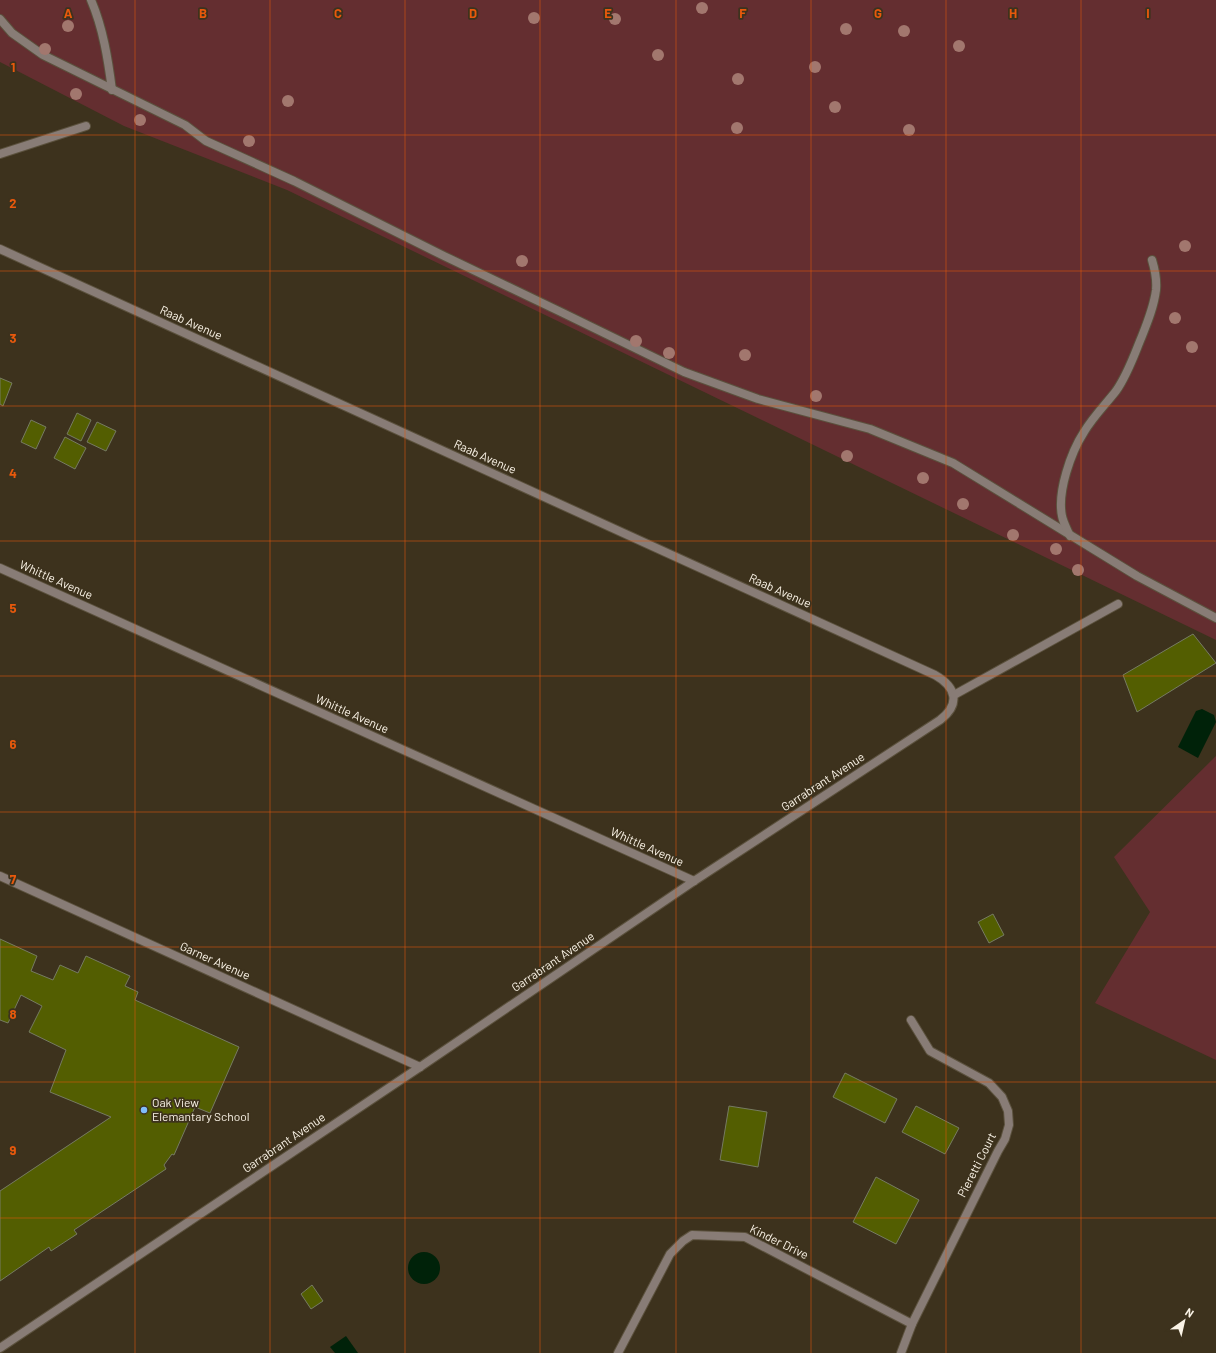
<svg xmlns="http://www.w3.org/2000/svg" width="1216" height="1353" viewBox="0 0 1216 1353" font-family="Barlow,sans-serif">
<rect width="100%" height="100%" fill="#3d321d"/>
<g fill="#642e30">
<path d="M0,0h1216v640l-929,-450 -163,-64 -124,-64z"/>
<path d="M1216,756v304l-121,-57 55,-91 -36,-55z"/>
</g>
<g fill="#002209">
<path d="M1202,709l12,6 2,7 -18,36 -20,-11 18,-36z"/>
<circle cx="424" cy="1268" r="16"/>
<path d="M346,1336l12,17h-23l-5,-6z"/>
</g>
<g fill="#535e01" stroke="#767b62">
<path d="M0,378l12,5 -9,23 -3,-2z"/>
<path d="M77,413l14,7 -10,21 -14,-7z"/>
<path d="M31,420l15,7 -10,22 -15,-7z"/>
<path d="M97,422l19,9 -10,20 -19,-9z"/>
<path d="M65,437l21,11 -11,21 -21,-11z"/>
<path d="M1193,634l23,29 -79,49 -14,-37z"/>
<path d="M993,914l11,21 -15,8 -11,-21z"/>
<path d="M0,939l37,17 -6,15 22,9 7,-15 18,8 8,-17 44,20 -5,10 13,6 -3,8 104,47 -29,66 -15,-6 -21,48 -2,-1 -8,11 2,4 -92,61 3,4 -26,17 -2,-4 -49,34v-90l111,-74 -61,-25 16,-42 -37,-18 13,-26 -21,-11 -13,28 -8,-3z"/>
<path d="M845,1073l52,26 -12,24 -52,-26z"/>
<path d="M729,1106l38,6 -9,55 -38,-7z"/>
<path d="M916,1106l43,22 -14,26 -43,-22z"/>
<path d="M876,1177l43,23 -23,44 -43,-22z"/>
<path d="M312,1285l11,16 -12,8 -10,-15z"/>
</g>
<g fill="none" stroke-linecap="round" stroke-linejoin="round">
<g stroke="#5b513d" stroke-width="10">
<g id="service">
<path d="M91,0c12,28 17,59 21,90"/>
<path d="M0,19l12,14 31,22 142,70 21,16 88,40 150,75 119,57 121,59 74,27 112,30 83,34 184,113 79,42"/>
<path d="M1070,536c-3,-7 -7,-14 -8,-20 -5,-24 9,-64 22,-84 9,-15 21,-27 32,-41 12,-17 18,-36 26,-55 6,-15 12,-30 14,-46 1,-10 -1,-20 -4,-30"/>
</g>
</g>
<g stroke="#5b513d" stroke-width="10">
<g id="minor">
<path d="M0,154l86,-28"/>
<path d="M0,249l935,426c21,12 26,29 5,45l-246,161 -274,186 -420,281"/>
<path d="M0,568l694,313"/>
<path d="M954,695l164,-91"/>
<path d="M0,876l420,191"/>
<path d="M618,1353l52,-99 13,-13 9,-6 53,2 167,87"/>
<path d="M901,1353l11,-29 86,-173 7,-12 4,-14 -1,-14 -6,-14 -13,-14 -59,-32 -19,-31"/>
</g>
</g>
<use href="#service" stroke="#887c76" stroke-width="8"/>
<use href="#minor" stroke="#887c76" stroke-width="8"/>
</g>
<g fill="#a2776e">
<circle cx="702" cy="8" r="6"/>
<circle cx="534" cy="18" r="6"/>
<circle cx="615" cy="19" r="6"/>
<circle cx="68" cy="26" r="6"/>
<circle cx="846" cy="29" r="6"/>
<circle cx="904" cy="31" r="6"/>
<circle cx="959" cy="46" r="6"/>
<circle cx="45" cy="49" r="6"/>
<circle cx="658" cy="55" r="6"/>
<circle cx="815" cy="67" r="6"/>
<circle cx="738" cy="79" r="6"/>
<circle cx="76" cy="94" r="6"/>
<circle cx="288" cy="101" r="6"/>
<circle cx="835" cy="107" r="6"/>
<circle cx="140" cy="120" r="6"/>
<circle cx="737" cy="128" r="6"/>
<circle cx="909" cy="130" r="6"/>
<circle cx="249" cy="141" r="6"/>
<circle cx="1185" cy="246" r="6"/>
<circle cx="522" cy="261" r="6"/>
<circle cx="1175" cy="318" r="6"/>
<circle cx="636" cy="341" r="6"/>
<circle cx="1192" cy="347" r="6"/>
<circle cx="669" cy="353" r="6"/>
<circle cx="745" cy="355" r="6"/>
<circle cx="816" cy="396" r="6"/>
<circle cx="847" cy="456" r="6"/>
<circle cx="923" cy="478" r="6"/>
<circle cx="963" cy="504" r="6"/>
<circle cx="1013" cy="535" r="6"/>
<circle cx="1056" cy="549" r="6"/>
<circle cx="1078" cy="570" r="6"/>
</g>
<path fill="none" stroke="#e8590c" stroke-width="1" stroke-opacity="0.55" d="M135,0v1353M270,0v1353M405,0v1353M540,0v1353M676,0v1353M811,0v1353M946,0v1353M1081,0v1353M0,135h1216M0,271h1216M0,406h1216M0,541h1216M0,676h1216M0,812h1216M0,947h1216M0,1082h1216M0,1218h1216"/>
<circle fill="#80bdfa" stroke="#3d321d" stroke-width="1.5" cx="144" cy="1110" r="4"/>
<g text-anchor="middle" stroke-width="3.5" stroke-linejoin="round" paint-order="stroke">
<g font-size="12" fill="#faf3e6" stroke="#3d321d">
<text transform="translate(191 323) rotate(24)" y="4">Raab Avenue</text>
<text transform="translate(485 457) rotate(24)" y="4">Raab Avenue</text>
<text transform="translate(56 580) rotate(24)" y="4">Whittle Avenue</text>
<text transform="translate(780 591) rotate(24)" y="4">Raab Avenue</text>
<text transform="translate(352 714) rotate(24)" y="4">Whittle Avenue</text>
<text transform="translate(823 782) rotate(-33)" y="4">Garrabrant Avenue</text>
<text transform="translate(647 847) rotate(24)" y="4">Whittle Avenue</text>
<text transform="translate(215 961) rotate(24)" y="4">Garner Avenue</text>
<text transform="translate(553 962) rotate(-34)" y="4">Garrabrant Avenue</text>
<text transform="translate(284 1143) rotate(-34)" y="4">Garrabrant Avenue</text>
<text transform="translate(977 1165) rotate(-63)" y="4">Pieretti Court</text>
<text transform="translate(779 1242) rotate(26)" y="4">Kinder Drive</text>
</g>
<g font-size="12" fill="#faf3e6" stroke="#3d321d" text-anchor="start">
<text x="152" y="1107">Oak View<tspan x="152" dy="14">Elemantary School</tspan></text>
</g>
</g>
<g font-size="13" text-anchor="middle" font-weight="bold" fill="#e8590c" stroke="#3d321d" stroke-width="3.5" stroke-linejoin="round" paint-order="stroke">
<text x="68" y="18">A</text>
<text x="203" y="18">B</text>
<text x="338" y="18">C</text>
<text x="473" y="18">D</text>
<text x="608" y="18">E</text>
<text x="743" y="18">F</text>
<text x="878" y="18">G</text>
<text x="1013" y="18">H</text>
<text x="1148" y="18">I</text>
<text x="13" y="72">1</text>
<text x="13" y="208">2</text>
<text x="13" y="343">3</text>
<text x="13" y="478">4</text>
<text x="13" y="613">5</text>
<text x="13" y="749">6</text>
<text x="13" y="884">7</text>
<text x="13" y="1019">8</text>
<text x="13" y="1155">9</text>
</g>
<g transform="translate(1184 1321) rotate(34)" stroke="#3d321d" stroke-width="3" paint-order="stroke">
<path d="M0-3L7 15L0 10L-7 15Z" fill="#faf3e6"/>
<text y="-6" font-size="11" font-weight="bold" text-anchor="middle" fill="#faf3e6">N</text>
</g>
</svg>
